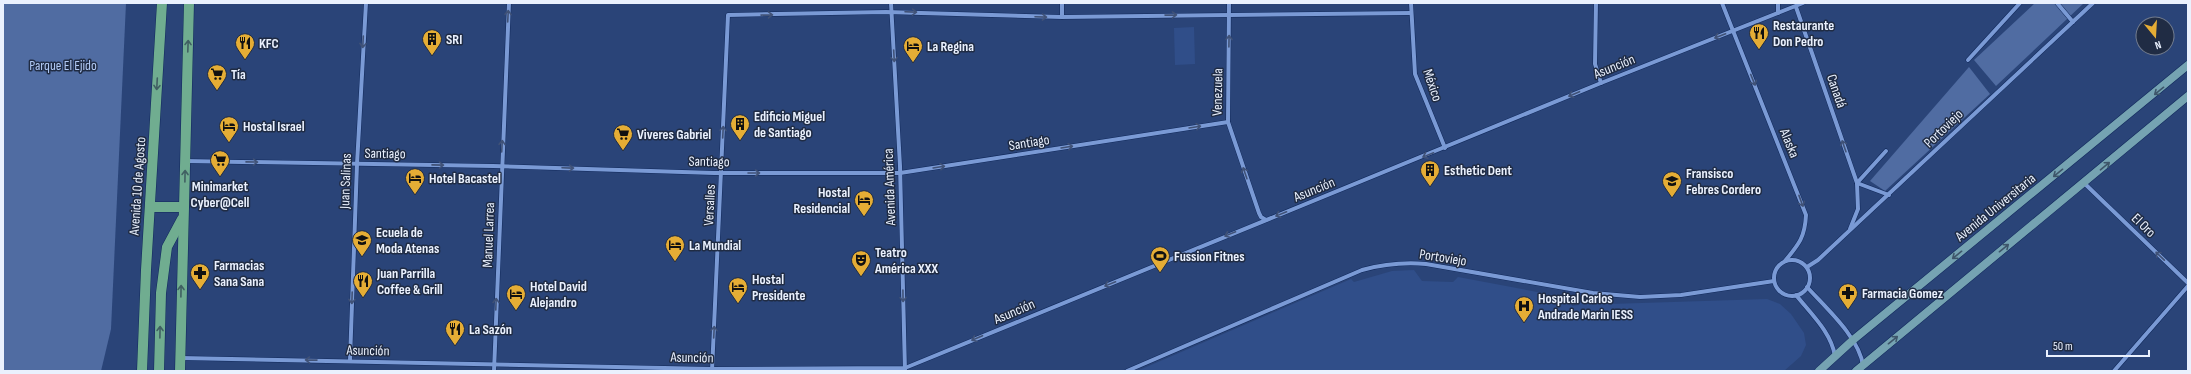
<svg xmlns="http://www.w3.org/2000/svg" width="2191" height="374" viewBox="0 0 2191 374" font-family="'Sofia Sans Condensed',sans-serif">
<rect width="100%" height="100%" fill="#2a4478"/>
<g fill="#304e89">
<path d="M1194,27l1,37 -20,1 -1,-37z"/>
<path d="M1414,270l8,11 31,1 5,-5 111,21 3,8 7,-1 3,-5 28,4 157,-5 13,5 11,10 13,19 2,12 -5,11 -17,15h-647l214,-92 3,3 38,-11z"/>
</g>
<g fill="#506ca2">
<path d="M3,3h123l-15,326 -10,42h-98z"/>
<path d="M2035,3h49l-88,83 -22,-26z"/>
<path d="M1969,67l21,27 -105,97 -15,-10z"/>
</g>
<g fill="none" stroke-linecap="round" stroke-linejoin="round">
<g stroke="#11295b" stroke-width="5">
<g id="minor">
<path d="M891,3l9,163 5,205"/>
<path d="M1062,3v14"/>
<path d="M1229,3l-1,119 31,91 2,4 5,3"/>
<path d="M1411,3l4,71 30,74"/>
<path d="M1596,3l-1,61 6,19"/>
<path d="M1722,3l84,212c-1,22 -7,29 -21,46"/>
<path d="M2057,3l16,19"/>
<path d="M1796,7l61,176 1,26 -8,20"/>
<path d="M1778,13v-10"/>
<path d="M1968,60l52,-57"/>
<path d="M185,161l308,5 221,7h186l328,-51"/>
<path d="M1857,183l29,-32"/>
<path d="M1857,183l32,12"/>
<path d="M2084,183l104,100"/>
<circle cx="1792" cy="278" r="18"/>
<path d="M1807,267l11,-7 275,-257"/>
<path d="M1807,287c18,20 53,51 56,79"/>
<path d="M1796,295c15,19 35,37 39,61"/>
<path d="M181,358l531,11 193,-1 696,-285 202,-80"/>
<path d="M350,360l7,-196 9,-161"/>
<path d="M494,371l15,-368"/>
<path d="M712,371l16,-356 158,-3 176,5 349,-4"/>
<path d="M1127,371l235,-101c22,-6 41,-8 64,-6l167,29 47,4 41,-2 93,-14"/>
<path d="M2114,371l74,-85"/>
</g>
</g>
<g stroke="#11295b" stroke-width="9">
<g id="secondary">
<path d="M1819,371l34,-31 335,-275"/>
<path d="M1856,371l332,-275"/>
</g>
</g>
<g stroke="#11295b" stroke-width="11">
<g id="primary">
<path d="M150,207h34"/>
<path d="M142,371l4,-101 16,-267"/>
<path d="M159,371l2,-78 6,-46 15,-28"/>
<path d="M180,371l9,-368"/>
</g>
</g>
<use href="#minor" stroke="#7a9ad5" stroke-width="4"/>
<use href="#secondary" stroke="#75a3b2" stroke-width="8"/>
<use href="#primary" stroke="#70ad90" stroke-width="10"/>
</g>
<defs><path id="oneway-shaft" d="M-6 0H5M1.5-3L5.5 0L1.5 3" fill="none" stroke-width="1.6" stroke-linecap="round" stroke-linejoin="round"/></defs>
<g stroke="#405277">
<use href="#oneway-shaft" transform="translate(911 12) rotate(2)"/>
<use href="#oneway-shaft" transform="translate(767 15) rotate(-1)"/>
<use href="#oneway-shaft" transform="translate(1171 15) rotate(-1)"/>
<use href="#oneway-shaft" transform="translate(508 16) rotate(-87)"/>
<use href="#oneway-shaft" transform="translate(1041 17) rotate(2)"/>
<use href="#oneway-shaft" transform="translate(1720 36) rotate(159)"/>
<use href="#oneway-shaft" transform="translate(1229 41) rotate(-89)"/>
<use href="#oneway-shaft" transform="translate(363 42) rotate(93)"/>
<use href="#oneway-shaft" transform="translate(894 56) rotate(87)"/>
<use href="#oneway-shaft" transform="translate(1753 80) rotate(68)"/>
<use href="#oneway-shaft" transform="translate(1574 94) rotate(157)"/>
<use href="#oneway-shaft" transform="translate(1195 127) rotate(-9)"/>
<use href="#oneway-shaft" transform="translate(723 132) rotate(-87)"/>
<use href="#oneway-shaft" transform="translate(502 146) rotate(-87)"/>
<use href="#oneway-shaft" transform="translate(1844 146) rotate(-109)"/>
<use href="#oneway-shaft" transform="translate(1067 147) rotate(-9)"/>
<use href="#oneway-shaft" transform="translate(1428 155) rotate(158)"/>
<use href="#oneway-shaft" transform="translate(252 162) rotate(1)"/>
<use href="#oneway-shaft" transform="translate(438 165) rotate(1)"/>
<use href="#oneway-shaft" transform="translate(939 167) rotate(-9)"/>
<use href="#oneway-shaft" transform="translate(568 168) rotate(2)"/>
<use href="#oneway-shaft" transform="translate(754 173)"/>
<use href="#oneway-shaft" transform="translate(1245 173) rotate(-109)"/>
<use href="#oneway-shaft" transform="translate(1801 201) rotate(70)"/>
<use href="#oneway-shaft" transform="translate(1281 214) rotate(158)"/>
<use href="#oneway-shaft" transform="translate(1230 234) rotate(158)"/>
<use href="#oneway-shaft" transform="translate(2160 256) rotate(-136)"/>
<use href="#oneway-shaft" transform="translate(1110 284) rotate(158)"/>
<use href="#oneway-shaft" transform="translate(903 296) rotate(89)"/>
<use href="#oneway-shaft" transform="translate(352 298) rotate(92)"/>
<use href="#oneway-shaft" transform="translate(496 304) rotate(-88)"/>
<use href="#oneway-shaft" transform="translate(714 332) rotate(-87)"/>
<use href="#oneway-shaft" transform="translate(977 338) rotate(157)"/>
<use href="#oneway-shaft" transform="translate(311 360) rotate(-179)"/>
</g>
<g stroke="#406062">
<use href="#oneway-shaft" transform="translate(188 46) rotate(-88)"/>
<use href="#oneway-shaft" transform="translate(157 84) rotate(93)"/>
<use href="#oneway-shaft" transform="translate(185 176) rotate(-89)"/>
<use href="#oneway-shaft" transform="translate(181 291) rotate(-89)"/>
<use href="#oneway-shaft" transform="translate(160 332) rotate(-89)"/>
</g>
<g stroke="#3e566a">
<use href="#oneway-shaft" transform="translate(2159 91) rotate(141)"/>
<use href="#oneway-shaft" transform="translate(2105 166) rotate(-40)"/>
<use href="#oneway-shaft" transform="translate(2058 173) rotate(141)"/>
<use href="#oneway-shaft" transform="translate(2004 248) rotate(-39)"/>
<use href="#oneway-shaft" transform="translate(1957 255) rotate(141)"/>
<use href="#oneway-shaft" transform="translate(1893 340) rotate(-39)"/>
</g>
<defs>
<g id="restaurant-pin" transform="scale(1)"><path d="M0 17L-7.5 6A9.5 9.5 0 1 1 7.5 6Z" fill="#e5ad35" stroke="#202c44"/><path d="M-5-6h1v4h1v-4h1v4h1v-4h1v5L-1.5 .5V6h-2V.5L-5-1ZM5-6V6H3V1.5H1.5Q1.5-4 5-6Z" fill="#111"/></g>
<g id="building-pin" transform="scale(1)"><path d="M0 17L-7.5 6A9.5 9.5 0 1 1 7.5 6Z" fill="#e5ad35" stroke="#202c44"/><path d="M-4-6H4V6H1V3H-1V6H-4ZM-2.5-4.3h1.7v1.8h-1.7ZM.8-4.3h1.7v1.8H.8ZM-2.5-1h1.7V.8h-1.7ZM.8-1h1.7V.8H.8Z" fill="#111"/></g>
<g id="hotel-pin" transform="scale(1)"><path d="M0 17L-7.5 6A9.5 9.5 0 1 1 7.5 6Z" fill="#e5ad35" stroke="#202c44"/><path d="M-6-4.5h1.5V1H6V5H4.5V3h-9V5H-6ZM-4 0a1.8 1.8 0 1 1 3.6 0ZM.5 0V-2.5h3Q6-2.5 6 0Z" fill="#111"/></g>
<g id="supermarket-pin" transform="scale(1)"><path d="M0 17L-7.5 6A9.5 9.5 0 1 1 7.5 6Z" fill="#e5ad35" stroke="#202c44"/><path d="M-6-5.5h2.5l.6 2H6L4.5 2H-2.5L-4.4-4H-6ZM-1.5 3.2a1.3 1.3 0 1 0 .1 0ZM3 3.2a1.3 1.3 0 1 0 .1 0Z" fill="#111"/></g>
<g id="university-pin" transform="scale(1)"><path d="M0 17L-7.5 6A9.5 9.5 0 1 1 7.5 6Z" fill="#e5ad35" stroke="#202c44"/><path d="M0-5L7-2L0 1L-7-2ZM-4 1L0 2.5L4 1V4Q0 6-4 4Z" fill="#111"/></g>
<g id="school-pin" transform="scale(1)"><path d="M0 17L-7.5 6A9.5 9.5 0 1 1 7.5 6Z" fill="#e5ad35" stroke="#202c44"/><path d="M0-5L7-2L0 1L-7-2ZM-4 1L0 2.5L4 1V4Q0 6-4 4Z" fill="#111"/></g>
<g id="stadium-pin" transform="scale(1)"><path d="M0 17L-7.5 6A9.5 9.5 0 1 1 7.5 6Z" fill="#e5ad35" stroke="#202c44"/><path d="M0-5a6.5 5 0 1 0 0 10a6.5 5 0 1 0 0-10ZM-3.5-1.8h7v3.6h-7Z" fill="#111"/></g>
<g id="theatre-pin" transform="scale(1)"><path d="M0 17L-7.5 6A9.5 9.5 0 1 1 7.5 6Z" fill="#e5ad35" stroke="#202c44"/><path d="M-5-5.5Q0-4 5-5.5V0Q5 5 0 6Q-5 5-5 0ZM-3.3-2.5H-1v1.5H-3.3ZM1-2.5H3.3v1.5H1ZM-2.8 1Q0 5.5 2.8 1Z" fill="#111"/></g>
<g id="pharmacy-pin" transform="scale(1)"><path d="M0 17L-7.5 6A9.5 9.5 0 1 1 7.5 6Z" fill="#e5ad35" stroke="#202c44"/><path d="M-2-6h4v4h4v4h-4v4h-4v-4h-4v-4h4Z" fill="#111"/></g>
<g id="hospital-pin" transform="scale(1)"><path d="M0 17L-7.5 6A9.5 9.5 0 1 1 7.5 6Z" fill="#e5ad35" stroke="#202c44"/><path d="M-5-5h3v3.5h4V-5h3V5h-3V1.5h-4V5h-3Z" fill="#111"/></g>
</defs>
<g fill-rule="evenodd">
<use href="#restaurant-pin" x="1759" y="33"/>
<use href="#building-pin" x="432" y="39"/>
<use href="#restaurant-pin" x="245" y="43"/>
<use href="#hotel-pin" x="913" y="46"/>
<use href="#supermarket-pin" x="217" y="74"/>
<use href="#building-pin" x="740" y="124"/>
<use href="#hotel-pin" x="229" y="126"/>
<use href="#supermarket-pin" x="623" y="134"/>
<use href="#supermarket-pin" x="220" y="160"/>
<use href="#building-pin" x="1430" y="170"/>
<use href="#hotel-pin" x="415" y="178"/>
<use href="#university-pin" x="1672" y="181"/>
<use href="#hotel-pin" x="864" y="200"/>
<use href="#school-pin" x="362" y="240"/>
<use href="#hotel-pin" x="675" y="245"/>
<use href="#stadium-pin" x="1160" y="256"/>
<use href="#theatre-pin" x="861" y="260"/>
<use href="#pharmacy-pin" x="200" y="273"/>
<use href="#restaurant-pin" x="363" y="281"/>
<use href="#hotel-pin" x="738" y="287"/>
<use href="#pharmacy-pin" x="1848" y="293"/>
<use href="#hotel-pin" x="516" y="294"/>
<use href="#hospital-pin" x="1524" y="306"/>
<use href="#restaurant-pin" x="455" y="329"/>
</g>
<g text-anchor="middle" stroke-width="3" stroke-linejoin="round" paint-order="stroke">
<g font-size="14" font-weight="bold" fill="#eaf1fe" stroke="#202c44" text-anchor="start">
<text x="1773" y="30">Restaurante<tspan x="1773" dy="16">Don Pedro</tspan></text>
<text x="446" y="44">SRI</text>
<text x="259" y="48">KFC</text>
<text x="927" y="51">La Regina</text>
<text x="231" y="79">Tía</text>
<text x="754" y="121">Edificio Miguel<tspan x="754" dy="16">de Santiago</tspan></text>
<text x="243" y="131">Hostal Israel</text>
<text x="637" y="139">Viveres Gabriel</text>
<text x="1444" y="175">Esthetic Dent</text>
<text x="1686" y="178">Fransisco<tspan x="1686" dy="16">Febres Cordero</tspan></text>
<text x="429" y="183">Hotel Bacastel</text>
<text x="220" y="191" text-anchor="middle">Minimarket<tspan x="220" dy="16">Cyber@Cell</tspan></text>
<text x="850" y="197" text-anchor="end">Hostal<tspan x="850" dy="16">Residencial</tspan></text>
<text x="376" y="237">Ecuela de<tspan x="376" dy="16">Moda Atenas</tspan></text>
<text x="689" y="250">La Mundial</text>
<text x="875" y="257">Teatro<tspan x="875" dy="16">América XXX</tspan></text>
<text x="1174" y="261">Fussion Fitnes</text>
<text x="214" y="270">Farmacias<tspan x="214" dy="16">Sana Sana</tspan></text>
<text x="377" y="278">Juan Parrilla<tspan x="377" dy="16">Coffee &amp; Grill</tspan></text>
<text x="752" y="284">Hostal<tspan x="752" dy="16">Presidente</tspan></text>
<text x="530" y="291">Hotel David<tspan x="530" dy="16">Alejandro</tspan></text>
<text x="1862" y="298">Farmacia Gomez</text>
<text x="1538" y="303">Hospital Carlos<tspan x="1538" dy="16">Andrade Marin IESS</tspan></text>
<text x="469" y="334">La Sazón</text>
</g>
<g font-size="14" fill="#b2caf5" stroke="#202c44">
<text x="63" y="70">Parque El Ejido</text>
</g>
<g font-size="14" fill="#eaf1fe" stroke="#202c44">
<text transform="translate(1614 66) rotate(-22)" y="5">Asunción</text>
<text transform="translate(1433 85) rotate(71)" y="5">México</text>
<text transform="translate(1837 91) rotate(71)" y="5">Canadá</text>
<text transform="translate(1217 92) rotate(-89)" y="5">Venezuela</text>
<text transform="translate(1943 128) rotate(-44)" y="5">Portoviejo</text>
<text transform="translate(1029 142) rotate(-9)" y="5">Santiago</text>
<text transform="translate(1790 143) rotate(68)" y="5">Alaska</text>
<text transform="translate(385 153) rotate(1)" y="5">Santiago</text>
<text transform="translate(709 161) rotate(1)" y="5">Santiago</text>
<text transform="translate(345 181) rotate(-88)" y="5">Juan Salinas</text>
<text transform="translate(137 186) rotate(-86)" y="5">Avenida 10 de Agosto</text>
<text transform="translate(889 187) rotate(-92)" y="5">Avenida América</text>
<text transform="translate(1314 189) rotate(-22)" y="5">Asunción</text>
<text transform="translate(709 205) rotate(-87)" y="5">Versalles</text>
<text transform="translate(1995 207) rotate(-39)" y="5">Avenida Universitaria</text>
<text transform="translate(2144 225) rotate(44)" y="5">El Oro</text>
<text transform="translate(488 235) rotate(-88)" y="5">Manuel Larrea</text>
<text transform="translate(1443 257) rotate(9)" y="5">Portoviejo</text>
<text transform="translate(1014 311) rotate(-23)" y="5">Asunción</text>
<text transform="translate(368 350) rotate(1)" y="5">Asunción</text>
<text transform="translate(692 357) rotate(1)" y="5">Asunción</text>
</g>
</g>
<rect width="2191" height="374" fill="none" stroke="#eaf1fe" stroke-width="8"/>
<g transform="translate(2155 36) rotate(162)"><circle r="19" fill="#202c44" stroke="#717b8e"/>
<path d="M0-3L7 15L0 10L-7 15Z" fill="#e5ad35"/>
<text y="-6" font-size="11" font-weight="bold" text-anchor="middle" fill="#eaf1fe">N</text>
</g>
<path d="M2047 350v6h102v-6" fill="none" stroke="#eaf1fe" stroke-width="2"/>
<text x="2053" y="350" font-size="12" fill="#eaf1fe" stroke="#202c44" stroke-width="3" paint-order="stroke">50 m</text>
</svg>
